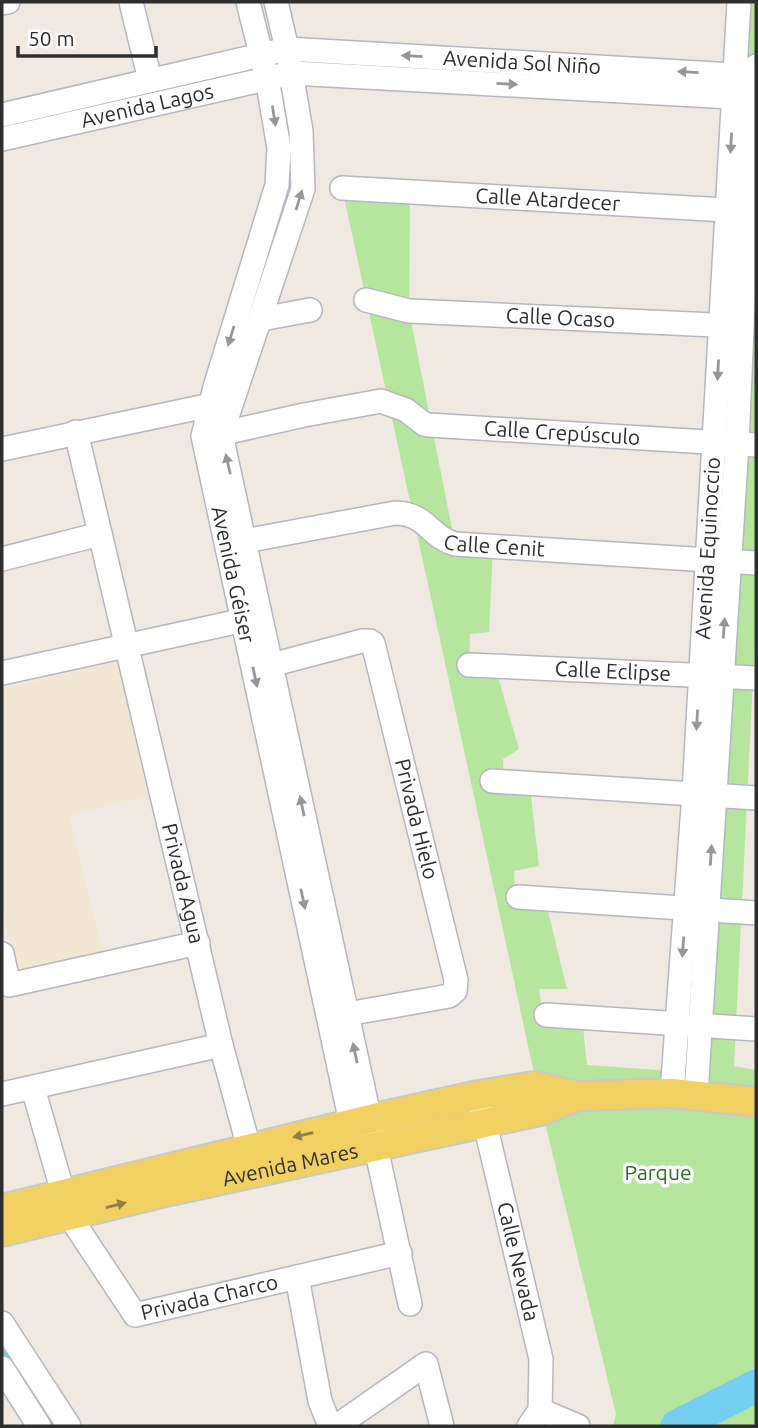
<svg xmlns="http://www.w3.org/2000/svg" width="758" height="1428" viewBox="0 0 758 1428" font-family="Ubuntu,sans-serif">
<rect width="100%" height="100%" fill="#efe9e1"/>
<path fill="#f0e6d1" d="M118,661l33,133 -82,21 33,136 -84,21 -16,-64v-218z"/>
<path fill="#b6e59e" d="M740,2h16v615l-22,449 22,4v356h-143l3,-12 -72,-295 -202,-931 68,4 -1,119 46,233 38,3 -4,85 -19,2 -1,31 26,1 24,83 -16,10 1,22 26,7 9,78 -25,5 1,19 30,9 22,90h-28l3,24 40,4 5,48 86,6 60,-974 -441,-24 -290,67v-26l292,-64 440,31z"/>
<g fill="none" stroke-linecap="round" stroke-linejoin="round">
<path stroke="#75cff0" stroke-width="19" d="M2,1345l53,81"/>
<path stroke="#75cff0" stroke-width="33" d="M677,1426l79,-40"/>
<g stroke="#b4b7c1" stroke-width="26">
<g id="minor">
<path d="M131,2l19,78"/>
<path id="s1" d="M248,2l19,76 12,70 -2,37 -62,202 -12,49 152,705"/>
<path d="M276,2l11,47 14,82 2,58 -75,225 -5,30 187,860"/>
<path d="M2,3l6,-1"/>
<path id="s2" d="M2,115l285,-66 463,27"/>
<path id="s3" d="M2,139l290,-66 458,25"/>
<path id="s4" d="M342,188l401,23"/>
<path id="s5" d="M366,300l43,11 327,15"/>
<path d="M261,319l49,-9"/>
<path id="s6" d="M76,432l145,613 28,103"/>
<path id="s7" d="M224,433l80,-18 77,-14 25,9 18,14 5,1 327,20"/>
<path d="M2,449l209,-44"/>
<path id="s8" d="M245,541l150,-28c33,1 33,23 60,31l301,19"/>
<path d="M2,559l98,-25"/>
<path id="s9" d="M271,665l91,-24h8l3,2 83,337 -1,11 -6,5 -102,18"/>
<path id="s10" d="M469,665l287,13"/>
<path d="M2,673l256,-56"/>
<path d="M492,781l264,17"/>
<path d="M518,897l238,16"/>
<path d="M2,954l7,31 189,-42"/>
<path d="M546,1015l210,14"/>
<path d="M33,1088l30,105"/>
<path id="s11" d="M672,1093l22,-300 45,-791"/>
<path d="M2,1094l219,-49"/>
<path d="M696,1095l41,-651 10,-233 9,-145"/>
<path id="s12" d="M481,1107l60,252 -1,51 -11,16"/>
<path id="s13" d="M70,1217l65,98 265,-62"/>
<path d="M297,1277l23,124 10,25"/>
<path d="M2,1323l67,103"/>
<path d="M2,1368l37,58"/>
<path d="M540,1410l38,16"/>
<path d="M337,1426l89,-62 16,62"/>
</g>
</g>
<g stroke="#c9c9c9" stroke-width="32">
<g id="major">
<path d="M2,1209l368,-90 109,-24 55,-9 44,10 94,-3 84,9"/>
<path id="s14" d="M2,1232l168,-41 370,-80 38,-15"/>
</g>
</g>
<use href="#minor" stroke="#fff" stroke-width="23"/>
<use href="#major" stroke="#f2d163" stroke-width="28"/>
</g>
<defs><path id="oneway-solid" d="M-6-.8H1V-3.2L6.5 0L1 3.2V.8H-6Z" transform="scale(1.75)"/></defs>
<g fill="#969696">
<use href="#oneway-solid" transform="translate(412 56) rotate(-177)"/>
<use href="#oneway-solid" transform="translate(688 72) rotate(-177)"/>
<use href="#oneway-solid" transform="translate(507 84) rotate(3)"/>
<use href="#oneway-solid" transform="translate(274 116) rotate(81)"/>
<use href="#oneway-solid" transform="translate(731 143) rotate(93)"/>
<use href="#oneway-solid" transform="translate(299 200) rotate(-73)"/>
<use href="#oneway-solid" transform="translate(231 336) rotate(107)"/>
<use href="#oneway-solid" transform="translate(718 370) rotate(93)"/>
<use href="#oneway-solid" transform="translate(228 464) rotate(-103)"/>
<use href="#oneway-solid" transform="translate(724 628) rotate(-86)"/>
<use href="#oneway-solid" transform="translate(255 677) rotate(78)"/>
<use href="#oneway-solid" transform="translate(697 720) rotate(93)"/>
<use href="#oneway-solid" transform="translate(302 806) rotate(-102)"/>
<use href="#oneway-solid" transform="translate(711 855) rotate(-86)"/>
<use href="#oneway-solid" transform="translate(303 899) rotate(78)"/>
<use href="#oneway-solid" transform="translate(683 947) rotate(94)"/>
<use href="#oneway-solid" transform="translate(355 1053) rotate(-102)"/>
</g>
<g fill="#908048">
<use href="#oneway-solid" transform="translate(303 1135) rotate(167)"/>
<use href="#oneway-solid" transform="translate(116 1205) rotate(-14)"/>
</g>
<g text-anchor="middle" stroke-width="7" stroke-linejoin="round" paint-order="stroke">
<g font-size="21" fill="#2e2e2e" stroke="#fff">
<text dy="7" stroke="none"><textPath href="#s2" startOffset="528">Avenida Sol Niño</textPath></text>
<text dy="7" stroke="none"><textPath href="#s3" startOffset="149">Avenida Lagos</textPath></text>
<text dy="7" stroke="none"><textPath href="#s4" startOffset="206">Calle Atardecer</textPath></text>
<text dy="7" stroke="none"><textPath href="#s5" startOffset="196">Calle Ocaso</textPath></text>
<text dy="7" stroke="none"><textPath href="#s7" startOffset="348">Calle Crepúsculo</textPath></text>
<text dy="7" stroke="none"><textPath href="#s8" startOffset="261">Calle Cenit</textPath></text>
<text dy="7" stroke="none"><textPath href="#s11" startOffset="546">Avenida Equinoccio</textPath></text>
<text dy="7" stroke="none"><textPath href="#s1" startOffset="590">Avenida Géiser</textPath></text>
<text dy="7" stroke="none"><textPath href="#s10" startOffset="144">Calle Eclipse</textPath></text>
<text dy="7" stroke="none"><textPath href="#s9" startOffset="287">Privada Hielo</textPath></text>
<text dy="7" stroke="none"><textPath href="#s6" startOffset="464">Privada Agua</textPath></text>
<text dy="7" stroke="none"><textPath href="#s14" startOffset="296">Avenida Mares</textPath></text>
<text dy="7" stroke="none"><textPath href="#s12" startOffset="159">Calle Nevada</textPath></text>
<text dy="7" stroke="none"><textPath href="#s13" startOffset="194">Privada Charco</textPath></text>
</g>
<g font-size="21" fill="#2c6e1b" stroke="#fff">
<text x="658" y="1180">Parque</text>
</g>
</g>
<rect width="758" height="1428" fill="none" stroke="#2e2e2e" stroke-width="7"/>
<path d="M18 46v10h138v-10" fill="none" stroke="#2e2e2e" stroke-width="3.5"/>
<text x="28" y="46" font-size="21" fill="#2e2e2e" stroke="#ffffff" stroke-width="5" paint-order="stroke">50 m</text>
</svg>
